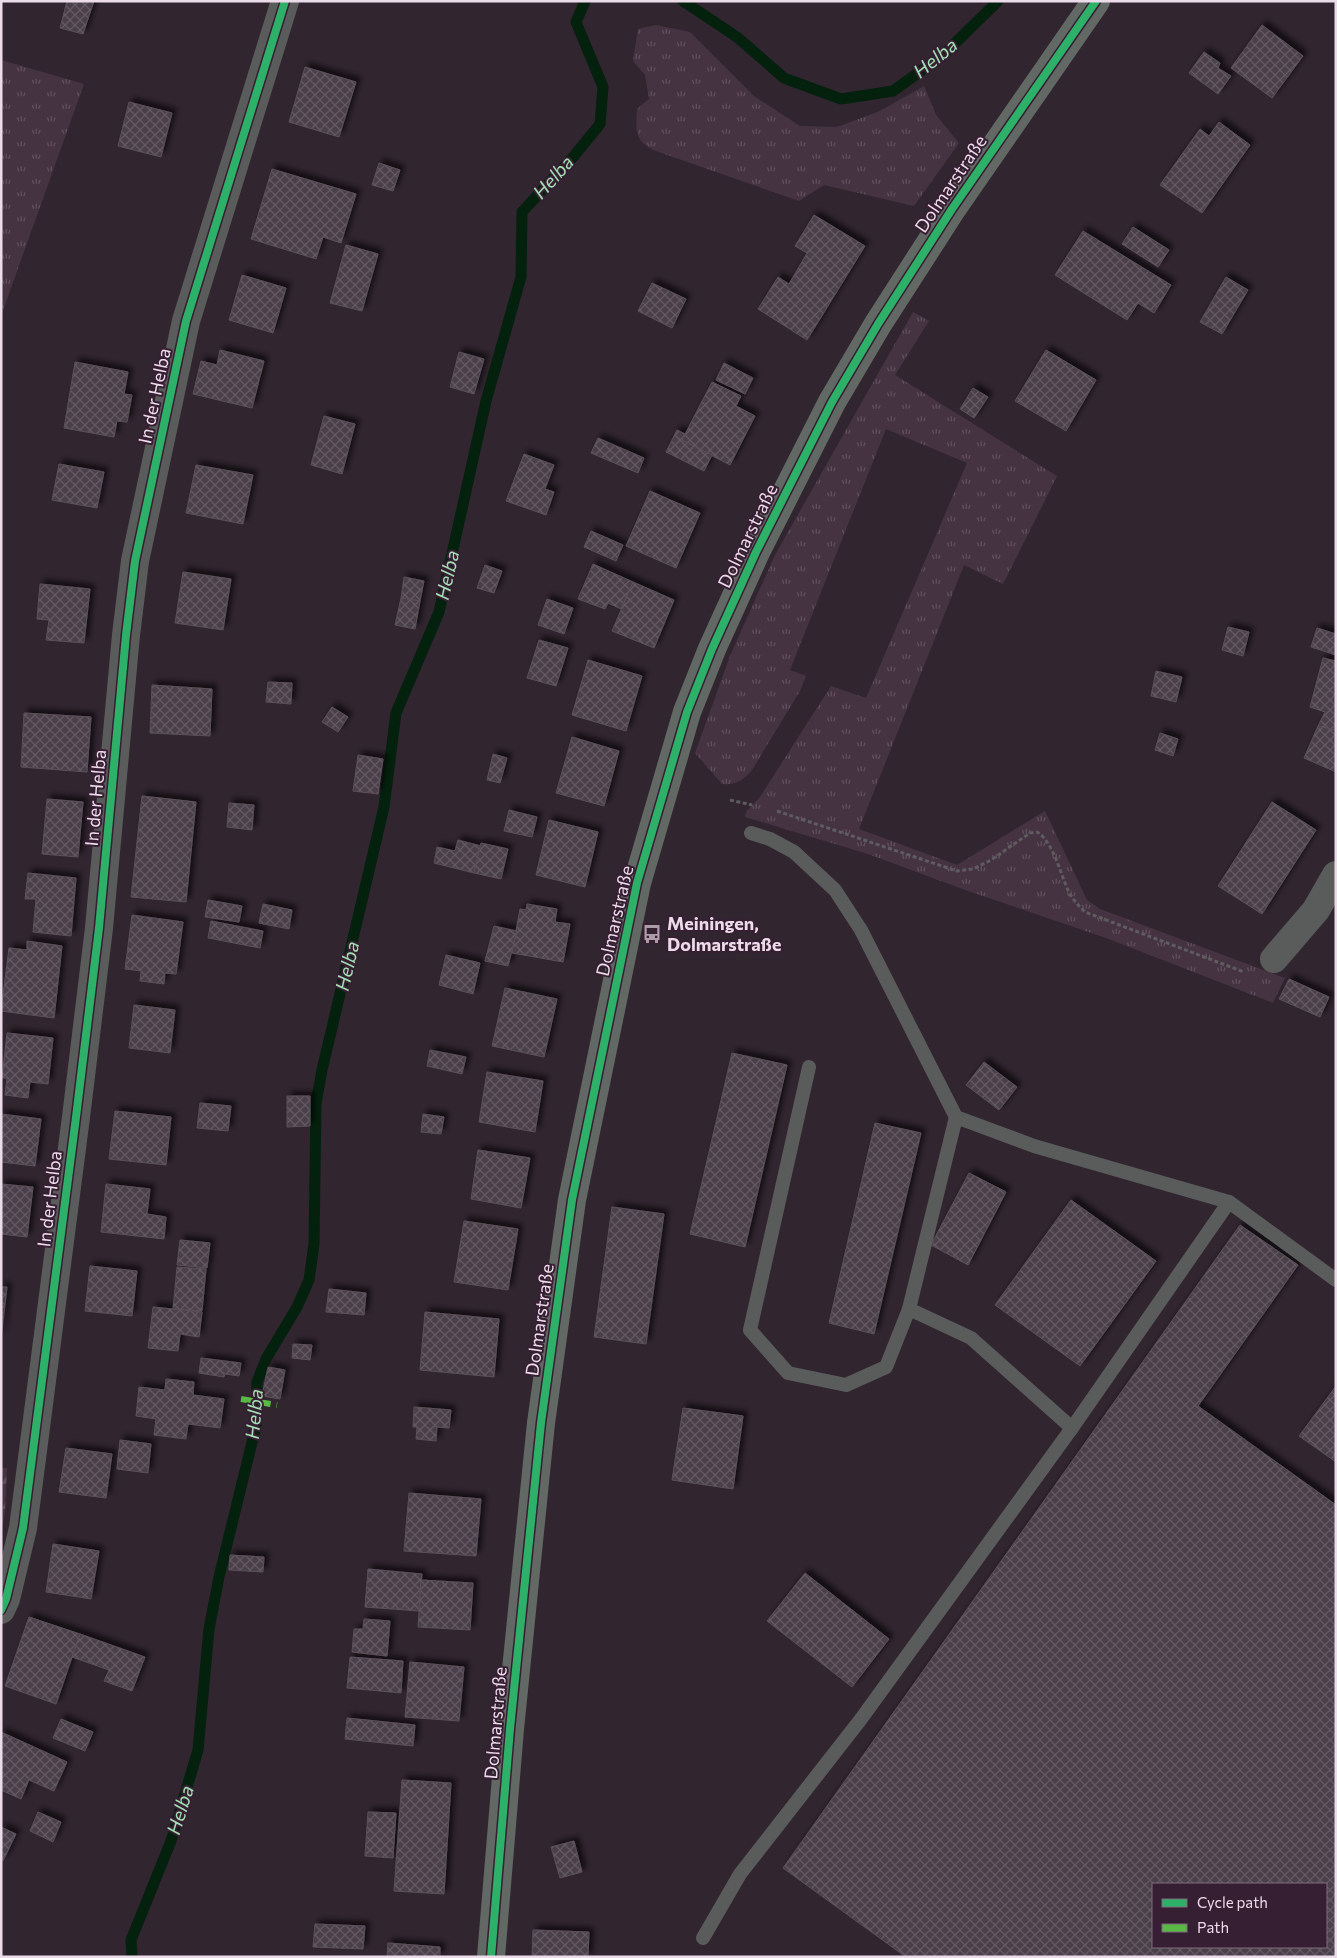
<svg xmlns="http://www.w3.org/2000/svg" width="1337" height="1958" viewBox="0 0 1337 1958" font-family="Commissioner,sans-serif">
<defs>
<pattern id="grass-tufts" width="24" height="20" patternUnits="userSpaceOnUse" patternTransform="scale(1.25)"><rect width="24" height="20" fill="#463342"/><path d="M3 7l-1-3M5 7V3M7 7l1-3M15 17l-1-3M17 17v-4M19 17l1-3" fill="none" stroke="#61505d"/></pattern>
<pattern id="forest-firs" width="22" height="20" patternUnits="userSpaceOnUse" patternTransform="scale(1.25)"><rect width="22" height="20" fill="#463342"/><path d="M5 1l3.5 6h-7zM16 11l3.5 6h-7z" fill="#61505d"/></pattern>
<pattern id="building-cross-hatch" width="8" height="8" patternUnits="userSpaceOnUse" patternTransform="scale(1.25)"><rect width="8" height="8" fill="#4a3f49"/><path d="M0 0l8 8M0 8l8-8" fill="none" stroke="#645a63"/></pattern>
<filter id="shadow"><feDropShadow dx="4.5" dy="-4.5" stdDeviation="2.5" flood-color="#0009"/></filter>
</defs>
<rect width="100%" height="100%" fill="#312530"/>
<g fill="url(#grass-tufts)">
<path d="M656,25l34,7 64,64 46,30 37,1 43,-16 44,-25 12,29 23,28 -45,63 -90,-21 -25,16 -143,-50c-22,-10 -20,-20 -19,-42l12,-10 -4,-24 -12,-14 5,-32z"/>
<path d="M1,60l83,24 -83,232z"/>
<path d="M913,312l16,9 -34,54 162,101 -54,108 -39,-19 -105,264 98,36 88,-54 42,89 13,9 185,69 -12,25 -167,-65 -138,-47 -100,-37 -123,-37 1,-5 14,-15 71,-111 35,12 101,-235 -81,-34 -96,241 16,6 -6,15 -48,79c-10,11 -15,15 -30,14l-27,-31 35,-97 45,-101z"/>
</g>
<path fill="url(#forest-firs)" d="M1,1468h6l-2,44 -4,24z"/>
<g fill="none" stroke-linecap="round" stroke-linejoin="round">
<g stroke="#04210d" stroke-width="11">
<path d="M683,1l54,36 47,41 57,21 52,-8 50,-36 55,-54"/>
<path d="M132,1957l-1,-17 40,-99 27,-91 11,-121 10,-52 37,-151 1,-44 9,-23 31,-52 12,-27 5,-36 2,-141 6,-33 62,-263 12,-94 43,-101 47,-211 35,-124 1,-65 52,-56 26,-32 3,-37 -27,-65 9,-21"/>
</g>
</g>
<g fill="url(#building-cross-hatch)" stroke="#5b505a" fill-rule="evenodd" filter="url(#shadow)">
<path d="M67,1h27l-11,33 -23,-6z"/>
<path d="M1262,25l41,31 -31,42 -41,-30z"/>
<path d="M1204,52l16,11 -2,5 13,8 -13,18 -29,-21z"/>
<path d="M305,67l51,15 -17,55 -50,-15z"/>
<path d="M129,102l43,11 -11,44 -43,-11z"/>
<path d="M1219,122l31,23 -48,68 -42,-28 40,-56 9,7z"/>
<path d="M379,163l21,7 -7,21 -21,-6z"/>
<path d="M272,169l84,25 -15,49 -18,-6 -7,22 -65,-20z"/>
<path d="M814,215l51,31 -58,94 -49,-31 20,-32 11,7 18,-31 -12,-7z"/>
<path d="M1133,227l36,23 -11,17 -36,-23z"/>
<path d="M1083,231l88,54 -17,28 -16,-10 -11,17 -72,-45z"/>
<path d="M346,245l32,9 -16,57 -32,-8z"/>
<path d="M242,275l44,13 -13,45 -44,-13z"/>
<path d="M1226,277l22,13 -26,44 -22,-12z"/>
<path d="M652,283l34,16 -14,29 -34,-17z"/>
<path d="M220,350l44,11 -12,47 -59,-14 8,-33 16,4z"/>
<path d="M1046,350l50,30 -30,51 -51,-30z"/>
<path d="M459,352l25,7 -10,35 -24,-7z"/>
<path d="M75,362l53,10 -4,22 8,1 -5,27 -10,-1 -3,16 -50,-9z"/>
<path d="M724,363l29,15 -8,16 -29,-14z"/>
<path d="M712,382l29,14 -5,10 19,10 -25,49 -48,-25z"/>
<path d="M973,388l15,9 -14,21 -14,-9z"/>
<path d="M324,416l31,8 -13,50 -31,-9z"/>
<path d="M677,430l8,4 -3,6 30,15 -8,16 -38,-19z"/>
<path d="M598,438l46,20 -6,15 -47,-20z"/>
<path d="M524,454l30,11 -9,24 9,3 -8,23 -40,-14z"/>
<path d="M59,464l45,8 -7,36 -45,-8z"/>
<path d="M196,465l57,10 -10,49 -57,-11z"/>
<path d="M650,491l50,22 -24,55 -50,-22z"/>
<path d="M591,531l32,14 -7,16 -32,-14z"/>
<path d="M593,564l40,18 -12,27 -13,-6 -3,6 -27,-10z"/>
<path d="M485,565l17,6 -8,22 -17,-5z"/>
<path d="M183,572l48,7 -8,51 -48,-7z"/>
<path d="M404,577l20,4 -4,20 -19,-3z"/>
<path d="M633,582l41,18 -20,48 -42,-17z"/>
<path d="M40,584l50,5 -6,54 -38,-3 3,-20 -12,-1z"/>
<path d="M401,598l19,3 -5,28 -20,-4z"/>
<path d="M547,599l26,9 -9,26 -26,-9z"/>
<path d="M1228,627l21,5 -6,24 -21,-6z"/>
<path d="M1317,628l19,6v21l-25,-8z"/>
<path d="M539,640l29,8 -12,38 -29,-8z"/>
<path d="M1323,658l13,3v69l-18,-4 7,-14 -15,-5z"/>
<path d="M588,660l54,16 -16,55 -54,-16z"/>
<path d="M1156,671l26,6 -6,25 -25,-6z"/>
<path d="M268,682l24,1 -1,21 -25,-2z"/>
<path d="M152,685l60,4 -2,47 -60,-3z"/>
<path d="M332,707l16,10 -10,15 -16,-10z"/>
<path d="M24,713l67,4 -4,55 -66,-5z"/>
<path d="M1318,726l18,4v42l-32,-14z"/>
<path d="M1160,733l18,6 -5,17 -18,-6z"/>
<path d="M572,737l47,14 -15,55 -48,-13z"/>
<path d="M493,754l14,4 -7,25 -13,-3z"/>
<path d="M358,755l25,4 -5,35 -25,-3z"/>
<path d="M142,796l54,6 -10,100 -55,-5z"/>
<path d="M47,799l36,3 -5,55 -36,-3z"/>
<path d="M1272,802l44,28 -54,84 -44,-28z"/>
<path d="M229,803l25,2 -2,25 -25,-3z"/>
<path d="M509,810l28,7 -5,20 -28,-6z"/>
<path d="M549,820l49,12 -13,55 -49,-12z"/>
<path d="M458,840l23,6 -7,27 -40,-10 3,-16 18,4z"/>
<path d="M481,843l27,6 -7,30 -27,-6z"/>
<path d="M28,873l48,5 -5,58 -38,-4 3,-33h-11z"/>
<path d="M208,900l34,6 -3,16 -34,-5z"/>
<path d="M263,904l29,6 -3,19 -30,-6z"/>
<path d="M527,904l30,5 -2,13 15,2 -7,38 -51,-9 8,-44 6,1z"/>
<path d="M132,915l51,7 -7,52 -11,-1 -1,11 -24,-3 1,-10 -16,-2z"/>
<path d="M211,921l52,10 -3,17 -52,-10z"/>
<path d="M494,926l23,5 -9,35 -23,-5z"/>
<path d="M27,941l35,5 -8,72 -53,-7 8,-63 18,2z"/>
<path d="M446,955l34,8 -7,31 -34,-9z"/>
<path d="M1289,979l40,18 -9,20 -41,-18z"/>
<path d="M505,988l52,11 -13,58 -52,-11z"/>
<path d="M134,1005l41,5 -5,43 -41,-5z"/>
<path d="M7,1033l46,5 -5,46 -18,-2 -2,16 -23,-3 2,-17h-5z"/>
<path d="M430,1050l36,7 -4,17 -35,-8z"/>
<path d="M732,1053l55,12 -42,182 -55,-13z"/>
<path d="M984,1062l33,25 -18,23 -33,-25z"/>
<path d="M487,1072l56,9 -8,51 -56,-10z"/>
<path d="M287,1096h23v30l-23,1z"/>
<path d="M200,1103l31,3 -3,25 -31,-3z"/>
<path d="M115,1111l56,6 -5,48 -57,-6z"/>
<path d="M1,1114l40,5 -6,47 -34,-4z"/>
<path d="M423,1114l21,3 -3,17 -20,-2z"/>
<path d="M875,1123l46,10 -47,201 -45,-11z"/>
<path d="M478,1150l52,8 -9,50 -50,-9z"/>
<path d="M969,1173l37,19 -38,73 -37,-20z"/>
<path d="M1,1184l32,3 -6,50 -26,-3z"/>
<path d="M106,1184l44,5 -3,25 19,3 -2,22 -63,-7z"/>
<path d="M1071,1200l85,61 -76,105 -85,-61z"/>
<path d="M612,1207l52,7 -18,130 -52,-7z"/>
<path d="M464,1221l54,8 -10,61 -54,-8z"/>
<path d="M1240,1225l58,40 -100,141 138,99v452h-430l-123,-89zM1153,1884h173v63h-173z"/>
<path d="M180,1240l30,3 -3,25 -30,-3z"/>
<path d="M90,1266l47,5 -5,45 -47,-5z"/>
<path d="M177,1267l29,2 -4,42 -29,-2z"/>
<path d="M1,1287h6l-6,51z"/>
<path d="M329,1289l37,4 -2,22 -38,-3z"/>
<path d="M153,1307l49,5 -3,25 -19,-3 -2,17 -30,-3z"/>
<path d="M425,1312l74,7 -5,58 -74,-7z"/>
<path d="M293,1344l19,1 -2,15 -18,-2z"/>
<path d="M201,1358l40,5 -2,13 -14,-2 -1,3 -25,-4z"/>
<path d="M268,1367l17,3 -5,29 -18,-3z"/>
<path d="M166,1379l28,3 -1,13 31,4 -4,29 -32,-4 -2,15 -32,-4 2,-16 -20,-3 3,-29 26,3z"/>
<path d="M1336,1386v76l-37,-26z"/>
<path d="M414,1407l37,3 -2,18 -12,-1 -1,14 -20,-2 1,-12h-4z"/>
<path d="M683,1408l60,8 -10,73 -61,-9z"/>
<path d="M120,1440l31,4 -3,29 -31,-4z"/>
<path d="M66,1448l46,6 -6,44 -47,-6z"/>
<path d="M409,1493l72,6 -5,57 -72,-5z"/>
<path d="M53,1544l46,7 -8,48 -45,-7z"/>
<path d="M230,1555l34,2 -1,15 -34,-2z"/>
<path d="M368,1569l54,5 -3,37 -54,-4z"/>
<path d="M805,1573l84,66 -37,48 -85,-66z"/>
<path d="M421,1580l52,3 -3,47 -52,-3z"/>
<path d="M29,1617l51,17 -24,70 -51,-18z"/>
<path d="M364,1619l26,2 -3,35 -35,-4 2,-23h9z"/>
<path d="M80,1634l65,23 -13,34 -28,-10 5,-11 -37,-13z"/>
<path d="M350,1657l53,4 -2,32 -54,-5z"/>
<path d="M410,1662l54,5 -5,54 -54,-4z"/>
<path d="M347,1718l68,7 -2,21 -68,-7z"/>
<path d="M61,1719l32,13 -8,19 -32,-13z"/>
<path d="M1,1732l66,30 -13,29 -25,-11 -8,19 -20,-9z"/>
<path d="M402,1780l49,3 -7,111 -50,-3z"/>
<path d="M38,1812l23,10 -8,20 -23,-11z"/>
<path d="M368,1812l28,1 -3,45 -28,-2z"/>
<path d="M1,1827l15,7 -13,27 -2,-1z"/>
<path d="M574,1841l8,31 -22,6 -9,-31z"/>
<path d="M315,1924l50,2 -2,23 -50,-2z"/>
<path d="M533,1930l56,2 -1,25h-56z"/>
<path d="M388,1943l52,4v10h-53z"/>
</g>
<g fill="none" stroke-linecap="round" stroke-linejoin="round">
<g stroke="#5e5c5e" stroke-width="3" stroke-dasharray="4 2.5" stroke-linecap="butt">
<path d="M730,800l22,5"/>
<path d="M777,811l180,60 16,-2 18,-9 39,-27 7,-1c16,9 23,41 31,58 4,9 10,15 17,22l159,60"/>
</g>
<g stroke="#5a5c5b" stroke-width="14">
<path d="M751,833l19,6 24,13 41,38 26,40 95,187 78,29 195,56 107,78"/>
<path d="M809,1067l-59,263 38,43 58,12 40,-18 23,-58 47,-192"/>
<path d="M909,1309l62,29 101,90"/>
<path d="M703,1938l37,-64 121,-155 211,-291 157,-226"/>
</g>
<g stroke="#5a5c5b" stroke-width="28">
<path d="M1274,959l42,-49 20,-35"/>
<path d="M1,1610l5,-11 17,-71 53,-411 23,-189 27,-293 9,-74 51,-240 99,-320"/>
</g>
<path stroke="#626864" stroke-width="28" d="M491,1957l19,-228 31,-306 31,-223 65,-317 50,-171 25,-63 44,-97 76,-150 46,-78 74,-115 144,-208"/>
<path stroke="#58b947" stroke-width="6" stroke-dasharray="12 6" stroke-linecap="butt" d="M241,1399l36,6"/>
<g stroke="#371f33" stroke-width="11">
<g id="cycleway">
<path d="M1,1610l5,-11 17,-71 53,-411 23,-189 27,-293 9,-74 51,-240 99,-320"/>
<path d="M491,1957l19,-228 31,-306 31,-223 65,-317 50,-171 25,-63 44,-97 76,-150 46,-78 74,-115 144,-208"/>
</g>
</g>
<use href="#cycleway" stroke="#2db169" stroke-width="8"/>
</g>
<defs>
<g id="bus-bare" transform="scale(1.5)"><path d="M-5-6H5V4H4V6H2V4H-2V6H-4V4H-5ZM-3.5-4V0h7V-4ZM-3.5 1.2v1.5H-2V1.2ZM2 1.2v1.5H3.5V1.2Z" fill="#ab9ca8" stroke="#371f33" stroke-width="2.5" paint-order="stroke"/></g>
</defs>
<g fill-rule="evenodd">
<use href="#bus-bare" x="652" y="934"/>
</g>
<g text-anchor="middle" stroke-width="4" stroke-linejoin="round" paint-order="stroke">
<g font-size="18" fill="#ecdce9" stroke="#371f33">
<text transform="translate(951 184) rotate(-56)" y="6">Dolmarstraße</text>
<text transform="translate(155 396) rotate(-78)" y="6">In der Helba</text>
<text transform="translate(748 536) rotate(-64)" y="6">Dolmarstraße</text>
<text transform="translate(96 798) rotate(-85)" y="6">In der Helba</text>
<text transform="translate(615 921) rotate(-77)" y="6">Dolmarstraße</text>
<text transform="translate(50 1199) rotate(-83)" y="6">In der Helba</text>
<text transform="translate(540 1320) rotate(-82)" y="6">Dolmarstraße</text>
<text transform="translate(496 1723) rotate(-85)" y="6">Dolmarstraße</text>
</g>
<g font-size="18" font-weight="bold" fill="#ecdce9" stroke="#371f33" text-anchor="start">
<text x="667" y="930">Meiningen,<tspan x="667" dy="21">Dolmarstraße</tspan></text>
</g>
<g font-size="19" font-style="italic" fill="#a1e0b2" stroke="#371f33">
<text transform="translate(935 58) rotate(-39)" y="7">Helba</text>
<text transform="translate(553 177) rotate(-48)" y="7">Helba</text>
<text transform="translate(447 575) rotate(-77)" y="7">Helba</text>
<text transform="translate(347 966) rotate(-77)" y="7">Helba</text>
<text transform="translate(254 1414) rotate(-85)" y="7">Helba</text>
<text transform="translate(180 1810) rotate(-73)" y="7">Helba</text>
</g>
</g>
<rect width="1337" height="1958" fill="none" stroke="#ecdce9" stroke-width="5"/>
<rect x="1152" y="1883" width="175" height="65" fill="#371f33" stroke="#7f6b7c"/>
<rect x="1162" y="1899" width="25" height="8" fill="#2db169" stroke="#7f6b7c"/>
<text x="1197" y="1908" font-size="15" fill="#ecdce9">Cycle path</text>
<rect x="1162" y="1924" width="25" height="8" fill="#58b947" stroke="#7f6b7c"/>
<text x="1197" y="1933" font-size="15" fill="#ecdce9">Path</text>
</svg>
